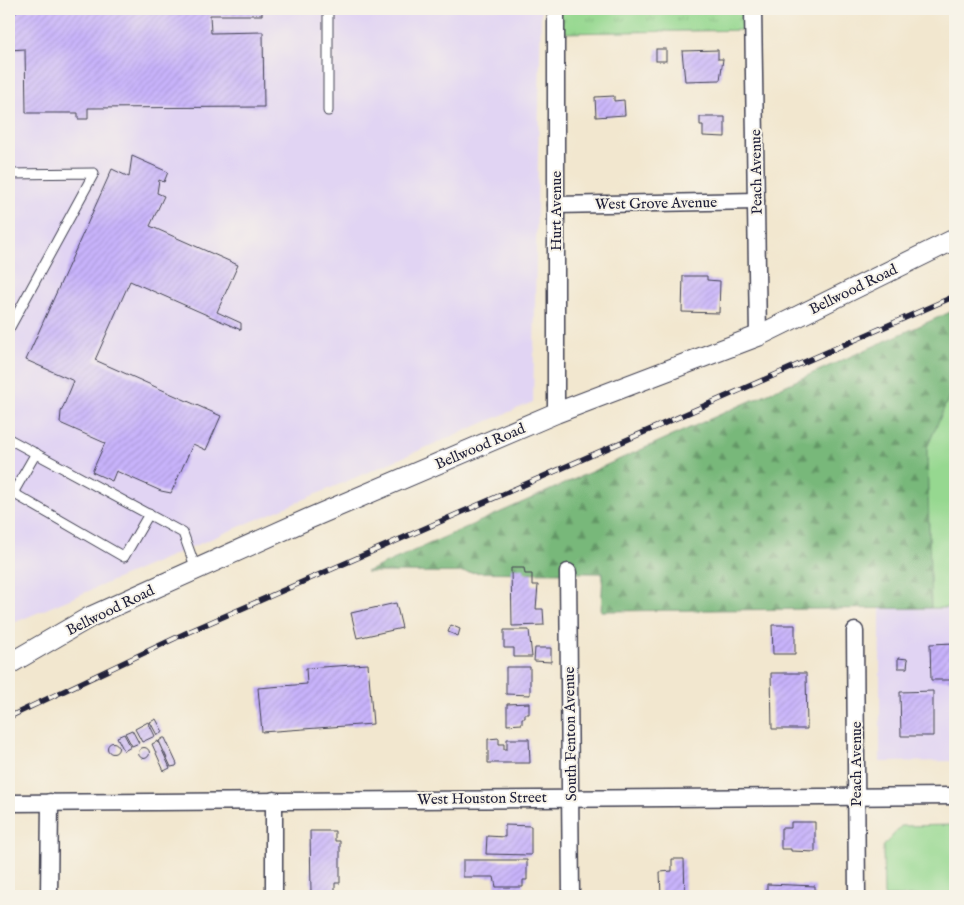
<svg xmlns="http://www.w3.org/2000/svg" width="964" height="905" viewBox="0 0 964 905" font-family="'IM FELL English',serif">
<defs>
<pattern id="forest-firs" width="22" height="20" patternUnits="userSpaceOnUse" patternTransform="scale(1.25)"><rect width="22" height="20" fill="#78b87a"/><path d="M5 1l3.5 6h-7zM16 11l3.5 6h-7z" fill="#629565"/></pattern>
<pattern id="park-tufts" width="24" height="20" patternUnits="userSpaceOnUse" patternTransform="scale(1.25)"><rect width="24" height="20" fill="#96d890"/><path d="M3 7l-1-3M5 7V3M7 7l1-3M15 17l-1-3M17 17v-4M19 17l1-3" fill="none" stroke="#81b97d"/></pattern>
<pattern id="building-hatch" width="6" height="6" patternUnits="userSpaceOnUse" patternTransform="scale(1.25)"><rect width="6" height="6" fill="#c8b3fb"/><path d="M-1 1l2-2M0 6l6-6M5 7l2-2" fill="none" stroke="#ac9ad8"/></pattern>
</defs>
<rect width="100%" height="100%" fill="#f7f3e8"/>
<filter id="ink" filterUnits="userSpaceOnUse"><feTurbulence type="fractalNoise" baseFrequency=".02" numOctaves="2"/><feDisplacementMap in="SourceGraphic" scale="10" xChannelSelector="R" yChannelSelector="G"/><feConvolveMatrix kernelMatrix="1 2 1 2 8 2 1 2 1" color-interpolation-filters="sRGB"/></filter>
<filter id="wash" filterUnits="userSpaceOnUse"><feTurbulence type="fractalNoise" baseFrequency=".0096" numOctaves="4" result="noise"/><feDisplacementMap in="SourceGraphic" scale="20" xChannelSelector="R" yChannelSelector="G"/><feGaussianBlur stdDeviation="1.12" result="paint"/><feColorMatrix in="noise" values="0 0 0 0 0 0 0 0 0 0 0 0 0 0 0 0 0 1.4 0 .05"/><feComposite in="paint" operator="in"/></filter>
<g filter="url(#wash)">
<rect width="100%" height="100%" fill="#f2e7cf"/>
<g fill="#e1d4f3">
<path d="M9,9h532l-8,393 -522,222 -2,-3z"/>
<path d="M955,608v153l-75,1v-153z"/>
</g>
<path fill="url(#forest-firs)" stroke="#4d6d5a" d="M955,310v73l-28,65 4,160 -330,3 2,-38 -237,-1z"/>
<path fill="url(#park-tufts)" stroke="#5c7d66" d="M554,9h199l1,21 -198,3z"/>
<g fill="#96d890" stroke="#5c7d66">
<path d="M955,383v225h-24l-4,-160z"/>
<path d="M955,825v71h-71l-1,-49 18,-21z"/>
</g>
<g id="blocks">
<g fill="url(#building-hatch)">
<path d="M16,9h246v6h-52l1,18 52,-1 1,75 -176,1v11h-10v-6h-52l-1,-64 -16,1v-37h7z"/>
<rect x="656" y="49" width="10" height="12"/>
<path d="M718,50v9h5l-3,21 -35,1 -3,-30z"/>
<path d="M614,96v5l10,-1 1,15 -29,2 -1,-20z"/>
<path d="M700,117h25v20l-22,-1v-11h-3z"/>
<path d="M132,156l36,16 -4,10 -5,-2 -2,13 7,3 -14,30 88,39 -21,47 24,11v7l-111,-49 -35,79 126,56 -15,34 -13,-6 -22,49 -10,-2 -45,-20 -4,10 -20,-9 13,-29 -45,-20 1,-11 13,-31 -48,-21 86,-191 17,8z"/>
<path d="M683,276h24v4l13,1 -1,32 -37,-1z"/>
<path d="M511,568h13l1,6h7v11h6l-2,24h7l1,16 -32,1z"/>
<path d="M396,603l6,25 -45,10 -6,-25z"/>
<path d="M451,625l9,4 -2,7 -10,-4z"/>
<path d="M772,625h23v29h-22z"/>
<path d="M504,630h25l3,27h-18v-9h-10z"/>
<path d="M955,643v37h-24l-1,-36z"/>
<path d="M535,648h16v14l-17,-1z"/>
<path d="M898,658l10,1 -1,9h-9z"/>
<path d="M368,664l5,60 -111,8 -4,-44 49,-4 -1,-16z"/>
<path d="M506,667h24v28l-24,-1z"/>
<path d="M771,673h35l1,56h-35z"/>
<path d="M933,691v45h-32l-1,-44z"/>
<path d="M529,703v11h-4v4h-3v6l-15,1v-21z"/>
<path d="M156,719l7,13 -6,3 -7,-13z"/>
<path d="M148,722l7,14 -13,6 -7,-13z"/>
<path d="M132,730l7,13 -7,3 -7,-13z"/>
<path d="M124,734l7,13 -7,4 -7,-14z"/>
<path d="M163,738h2l12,26 -1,2 -5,1 -12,-26z"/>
<path d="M499,738v6h5v5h3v-10h22l1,24h-42v-24z"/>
<path d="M158,741l12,27 -6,3 -12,-27z"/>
<circle cx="113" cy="748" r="5.5"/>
<circle cx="144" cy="753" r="5.5"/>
<path d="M791,822h24v30l-24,-1v-2h-10v-21h10z"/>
<path d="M505,825l26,1v29l-45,-1 1,-18 18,1z"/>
<path d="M310,831h25v10h5v42h-5v9l-24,1z"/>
<path d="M672,859h12l1,37h-24l-1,-24 12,-1z"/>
<path d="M463,860h64v20h-4v7h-27l-2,-10h-31z"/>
<path d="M767,884l48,2v10l-48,-2z"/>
</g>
</g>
</g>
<g filter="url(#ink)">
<use href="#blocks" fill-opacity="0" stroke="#414051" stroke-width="1"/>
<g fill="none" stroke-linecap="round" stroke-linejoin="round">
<g stroke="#414051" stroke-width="11">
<g id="service">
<path d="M328,9v102"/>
<path d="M9,174l85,-1 -85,156"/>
<path d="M9,439l174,94 13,36"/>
<path d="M36,453l-23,40 111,64 25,-43"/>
</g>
</g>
<g stroke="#414051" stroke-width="19">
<g id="minor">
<path d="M556,9v404"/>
<path d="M753,9l5,327"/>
<path d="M556,205l200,-4"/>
<path d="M568,572l3,324"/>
<path d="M855,631l2,265"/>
<path d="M9,803l946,-7"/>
<path d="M49,896l1,-94"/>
<path d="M274,896v-96"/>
</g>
</g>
<g stroke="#414051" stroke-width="22">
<path id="tertiary" d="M9,664l81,-47 218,-98 248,-106 202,-77 197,-97"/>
</g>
<use href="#service" stroke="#fff" stroke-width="9"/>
<use href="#minor" stroke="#fff" stroke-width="16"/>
<use href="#tertiary" stroke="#fff" stroke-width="20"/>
<g stroke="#22223b" stroke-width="5.5">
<path id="rail" d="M9,717l177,-84 769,-337"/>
</g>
<use href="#rail" stroke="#f7f3e8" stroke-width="4" stroke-dasharray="11" stroke-linecap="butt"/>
</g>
</g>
<g text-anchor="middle" stroke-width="4" stroke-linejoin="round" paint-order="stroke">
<g font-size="15" fill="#22223b" stroke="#f7f3e8">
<text transform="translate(756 172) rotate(-91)" y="5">Peach Avenue</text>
<text transform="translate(656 203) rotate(-1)" y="5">West Grove Avenue</text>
<text transform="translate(556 211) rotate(-90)" y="5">Hurt Avenue</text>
<text transform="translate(853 289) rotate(-26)" y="5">Bellwood Road</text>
<text transform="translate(480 446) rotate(-23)" y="5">Bellwood Road</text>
<text transform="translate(110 610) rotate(-26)" y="5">Bellwood Road</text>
<text transform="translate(570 734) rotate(-91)" y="5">South Fenton Avenue</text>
<text transform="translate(856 764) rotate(-90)" y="5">Peach Avenue</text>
<text transform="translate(482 798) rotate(-1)" y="5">West Houston Street</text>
</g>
</g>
<rect width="964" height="905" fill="none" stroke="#f7f3e8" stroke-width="30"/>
</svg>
